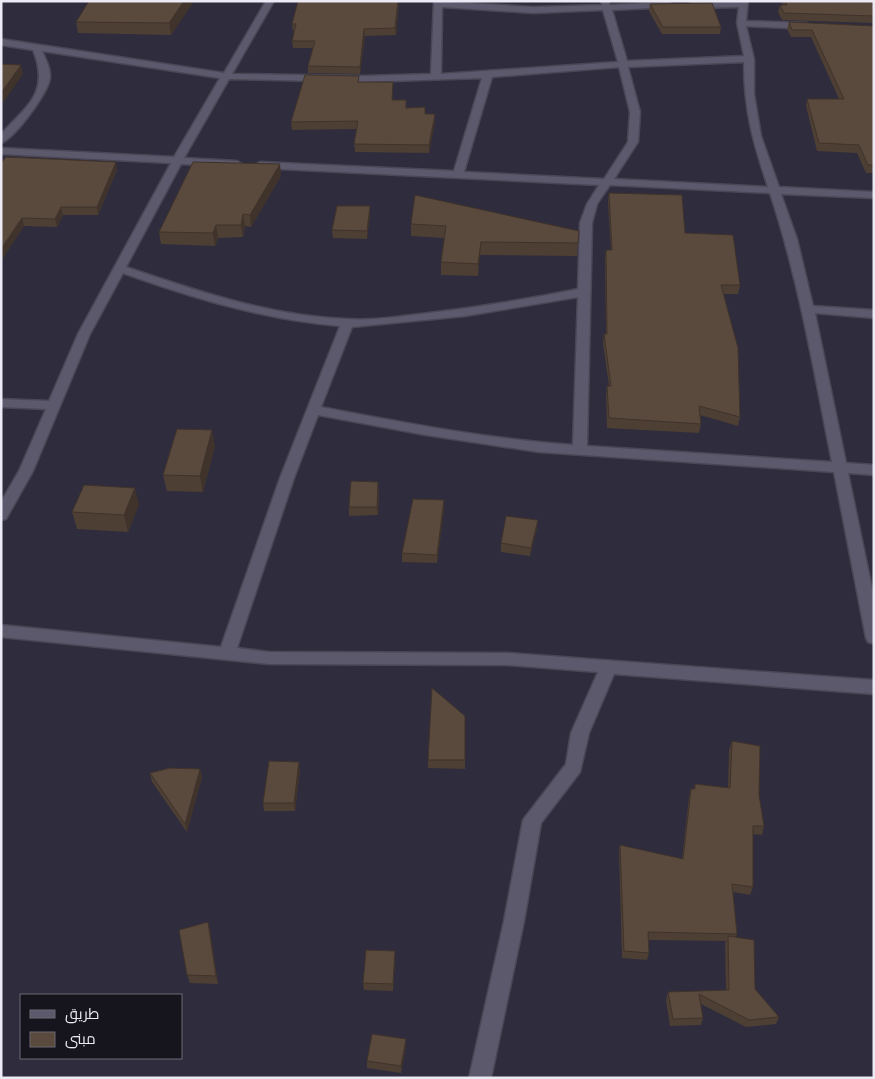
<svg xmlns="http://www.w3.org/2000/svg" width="875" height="1079" viewBox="0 0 875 1079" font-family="'IBM Plex Sans',Cairo,sans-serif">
<rect width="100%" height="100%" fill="#2e2c3d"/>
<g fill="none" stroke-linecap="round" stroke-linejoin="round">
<g stroke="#494755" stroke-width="3">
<path id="street" d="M266,1h8l-42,73 131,2 68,-2 3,-73 99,6 69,-2 -1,-4h8l1,4 59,-3 4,3 -1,2 -60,3 15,51 117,-5 -7,-33 2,-16 -47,1 -4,-3 4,-3 56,-1 -2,20 61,2 4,3 -4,3 -61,-3 8,33v35l7,42 18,51 95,5v6l-93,-4 16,45 16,67 61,4v8l-59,-5 31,150 28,2v10l-26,-2 26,125v46l-6,-2 -2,-4 -32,-166 -295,-20 -113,-17 -108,-20 -24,63 -57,170 32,4 239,1 366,27v14l-260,-20 -25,59 -9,39 -39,51 -17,98 -33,157h-22l35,-157 19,-101 43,-56 5,-31 27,-61 -90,-7 -239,-1 -268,-27v-12l220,22 59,-169 60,-152c-75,-6 -147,-28 -217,-53l-33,61 -57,137 -27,48 -5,1v-18l18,-31 27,-62 -45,-2v-8l48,2 29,-67 93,-171 -170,-9v-6l173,9 46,-79 -178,-27c4,9 9,18 8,27 -2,15 -35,60 -49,65v-9c27,-29 49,-42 32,-84l-32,-5v-6l223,34zM442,7l91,6 70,-3 15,52 -177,12zM744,62c0,48 9,80 24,125l-154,-8 24,-37 2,-30 -12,-45zM619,67l11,45 -2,30 -24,37 -140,-7 28,-95zM482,78l-28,93 -194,-9 -5,3 5,3 339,17 -12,19 -7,19 -2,66c-49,10 -99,18 -149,24 -28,3 -55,8 -83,6 -76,-3 -149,-28 -220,-52l55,-103 56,3 5,-3 -5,-3 -53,-3 45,-79 134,3zM610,185l160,8c29,88 44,179 62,269l-245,-16 5,-223 5,-19zM578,297l-5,148c-85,-6 -168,-22 -252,-38l31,-80 113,-11z"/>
</g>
<use href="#street" fill="#5c596c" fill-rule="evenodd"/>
</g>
<g fill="#4d3f34">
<path d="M89,1h105l-23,34 -93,-2 -2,-11z"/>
<path d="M298,1h101l-3,34 -31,1 -5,38 -52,-1v-7l5,-18h-20l-1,-7 3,-10h-2l-1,-7z"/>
<path d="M643,1h32l-31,1z"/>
<path d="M781,1h93v20l-1,2 -91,-3 -4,-8 2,-7h3z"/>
<path d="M650,4l71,23 -1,7h-58l-13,-23z"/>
<path d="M789,22l85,4v147h-8l-9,-20 -40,-2 -11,-45 1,-7h32l-28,-62h-20l-4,-8z"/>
<path d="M359,76v6h34l-1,18 14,8 19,6h10v7l-6,32 -74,-1 -1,-8 3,-15 -65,1 -1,-8z"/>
<path d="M1,163l116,7 -19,45h-35l-6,12 -33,-1 -23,35z"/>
<path d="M281,176l-30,51 -6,-1 -2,11 -25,1 -3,8 -54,-2 -2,-12z"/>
<path d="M609,193l76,40 55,52 -2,9h-15l17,123 -2,9 -38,-11 1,9 -2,9 -92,-5 -1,-33 1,-9h2l-6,-43 1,-9h2l-1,-75 1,-9h5l-3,-48z"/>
<path d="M415,195l163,48 -1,13 -97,-1 -2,21 -37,-1v-13l3,-24 -33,-2v-12z"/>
<path d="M370,214l-3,25 -34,-1 -1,-8z"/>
<path d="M215,446l-12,46 -36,-1 -4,-16z"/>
<path d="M379,490l-1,25 -29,1v-9z"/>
<path d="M139,504l-11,28 -51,-3 -5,-17z"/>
<path d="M444,509l-7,54 -35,-1v-9z"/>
<path d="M537,528l-7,28 -29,-4v-9z"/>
<path d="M465,716v53l-37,-1v-8z"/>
<path d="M732,741l27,54 5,31 -2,9 -9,-1v53l-3,8 -17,-3 4,42 -2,4 20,51 24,28 -3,7 -30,3 -45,-23 2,14 -2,7 -31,1 -4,-26 2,-8 58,-2 -1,-46 1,-3 -77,-1v13l-2,7 -25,-2 -3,-105 1,-8 62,14 7,-62 2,-8h3l1,-5 33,4 1,-38z"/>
<path d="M200,769l2,8 -15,55 -35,-50 -2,-9z"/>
<path d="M300,770l-5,41h-31l-1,-8z"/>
<path d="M208,922l2,8 8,54 -28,-1 -3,-8z"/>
<path d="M395,951v8l-2,32 -29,-1 -1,-7z"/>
<path d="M406,1046l-5,27 -34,-5v-7z"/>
</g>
<g fill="#3f332b">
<path d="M184,1h10l-23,34 -2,-12z"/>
<path d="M398,1h1l-3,34 -1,-7z"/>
<path d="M364,29l1,7 -5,38v-7z"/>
<path d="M21,65l2,9 -20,29 -2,-10z"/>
<path d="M435,114v7l-6,32v-8z"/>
<path d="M116,162l1,8 -19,45 -1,-8z"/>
<path d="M280,164l1,12 -30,51 -1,-12z"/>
<path d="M370,206v8l-3,25v-8z"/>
<path d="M61,207l2,8 -6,12 -2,-8z"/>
<path d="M243,214l2,12 -2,11 -2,-12z"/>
<path d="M22,218l2,8 -23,35v-12z"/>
<path d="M216,225l2,13 -3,8 -2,-13z"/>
<path d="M481,242l-1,13 -2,21v-12z"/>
<path d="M212,430l3,16 -12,46 -3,-16z"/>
<path d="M378,482l1,8 -1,25 -1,-8z"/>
<path d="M135,488l4,16 -11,28 -4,-17z"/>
<path d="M444,500v9l-7,54v-8z"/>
<path d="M538,520l-1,8 -7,28 1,-8z"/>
<path d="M299,762l1,8 -5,41 -1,-8z"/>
<path d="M200,769l2,8 -15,55 -2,-8z"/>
<path d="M208,922l2,8 8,54 -2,-8z"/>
<path d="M395,951v8l-2,32v-7z"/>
<path d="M406,1039v7l-5,27v-7z"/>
</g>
<g fill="#5a493d" stroke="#3f332b">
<path d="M89,1h95l-15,22 -93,-1z"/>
<path d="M298,1h100l-3,27 -31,1 -4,38 -52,-1 7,-25h-23l4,-17h-4z"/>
<path d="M785,1h89v15l-90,-3 -4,-8h7z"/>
<path d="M712,3l9,24h-58l-13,-23z"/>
<path d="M789,22l85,4v139h-6l-9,-20 -40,-2 -12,-44h37l-32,-69h-20z"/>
<path d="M1,64l20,1 -20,28z"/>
<path d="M305,75l54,1 -1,6h35l-1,18h14v8l19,-1v7h10l-6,31 -75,-1 4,-23 -67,1z"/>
<path d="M6,157l110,5 -19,45h-36l-6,12 -33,-1 -21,31v-86z"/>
<path d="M193,162l87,2 -30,51 -7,-1 -2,11h-25l-3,8 -54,-1z"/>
<path d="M609,193l73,2 3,38 48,2 7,50h-19l17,63 2,69 -41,-11 2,18 -92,-6 -2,-32h4l-7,-52h3l-1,-84h6z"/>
<path d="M415,195l164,36 -1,12 -97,-1 -3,22 -37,-2 5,-36 -35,-2z"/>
<path d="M337,206h33l-3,25 -35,-1z"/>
<path d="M177,429l35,1 -12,46 -37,-1z"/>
<path d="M351,481l27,1 -1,25h-28z"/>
<path d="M84,485l51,3 -11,27 -52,-3z"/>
<path d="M413,499l31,1 -7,55 -35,-2z"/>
<path d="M506,516l32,4 -7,28 -30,-5z"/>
<path d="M432,688l33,28v44h-37z"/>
<path d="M732,741l28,5 -1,49 5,31h-11v61l-21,-3 5,50 -89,-2 1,21 -25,-2 -4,-106 63,14 8,-70h4v-5l35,4z"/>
<path d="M269,761l30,1 -5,41h-31z"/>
<path d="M170,768l30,1 -15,55 -35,-51z"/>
<path d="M208,922l8,54 -29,-1 -8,-45z"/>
<path d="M728,936l26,4 1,49 24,28 -30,3 -50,-26 4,24 -30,1 -5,-27 61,-2z"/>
<path d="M366,950l29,1 -2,33 -30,-1z"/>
<path d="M372,1034l34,5 -5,27 -34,-5z"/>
</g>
<rect width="875" height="1079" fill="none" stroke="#ebeaf5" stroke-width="5"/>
<rect x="20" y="994" width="162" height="65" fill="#16151d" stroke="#6b6a73"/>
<rect x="30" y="1010" width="25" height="8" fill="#5c596c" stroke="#6b6a73"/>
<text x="65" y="1019" font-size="15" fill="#ebeaf5">طريق</text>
<rect x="30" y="1032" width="25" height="15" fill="#5a493d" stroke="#6b6a73"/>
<text x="65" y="1044" font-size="15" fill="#ebeaf5">مبنى</text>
</svg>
